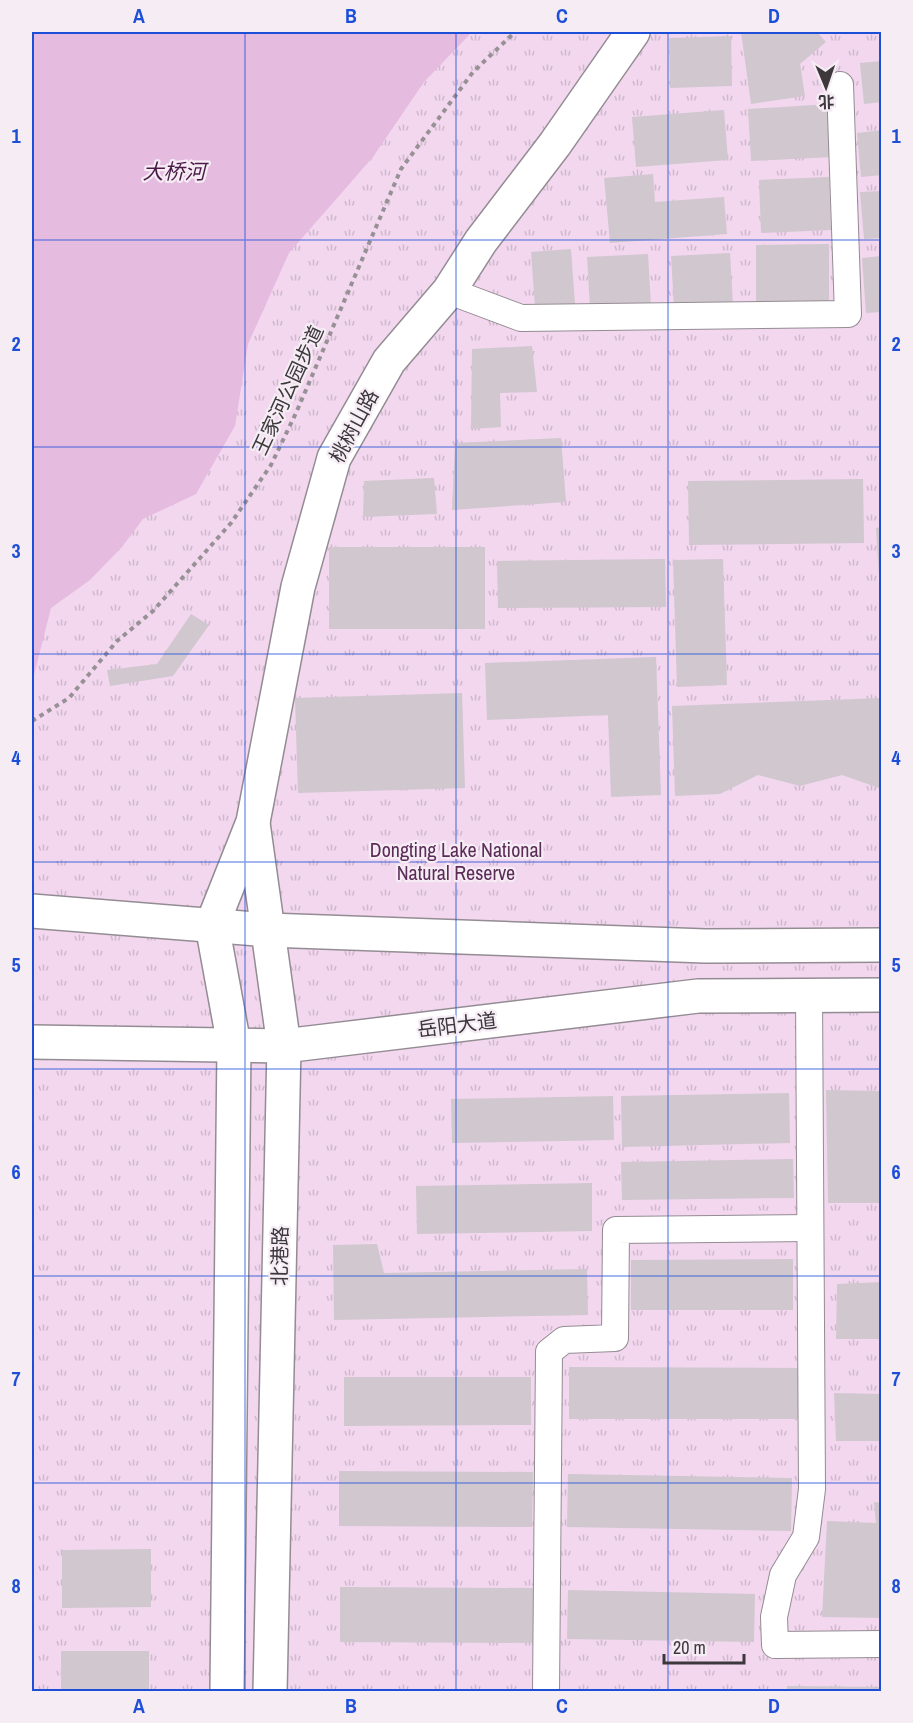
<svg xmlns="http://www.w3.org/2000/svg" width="913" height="1723" viewBox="0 0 913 1723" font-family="'Archivo Narrow','Noto Sans SC',sans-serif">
<defs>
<pattern id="park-tufts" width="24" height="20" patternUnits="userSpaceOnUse" patternTransform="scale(1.5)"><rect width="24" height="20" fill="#f2d7ef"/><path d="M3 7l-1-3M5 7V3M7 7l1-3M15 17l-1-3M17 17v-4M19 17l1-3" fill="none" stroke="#d0b9ce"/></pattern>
</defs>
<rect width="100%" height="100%" fill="#f5ecf4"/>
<rect fill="url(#park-tufts)" x="32" y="32" width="849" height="1659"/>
<path fill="#e5bce0" d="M32,32h440l-48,50 -51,75 -84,96 -41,91 -13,82 -39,68 -53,25 -21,28 -32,33 -39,28 -19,75z"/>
<g fill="#d0c7cf">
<path d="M741,32h76l9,10 -26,22 5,32 -54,8z"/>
<path d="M731,36l1,50 -62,2 -1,-50z"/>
<path d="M882,61v41l-18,2 -4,-41z"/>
<path d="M830,104l3,53 -82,4 -3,-52z"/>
<path d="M724,110l4,50 -92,7 -4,-50z"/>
<path d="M882,130v45l-21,2 -4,-44z"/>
<path d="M653,174l2,28 69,-5 3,37 -117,9 -6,-65z"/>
<path d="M829,177l2,53 -70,3 -2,-53z"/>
<path d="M882,191v47l-18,1 -4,-47z"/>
<path d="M829,244v58h-73v-57z"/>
<path d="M571,249l4,55 -40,3 -4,-55z"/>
<path d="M730,253l3,52 -59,3 -3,-52z"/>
<path d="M648,254l3,51 -61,3 -3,-51z"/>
<path d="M882,256v56l-16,1 -4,-55z"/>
<path d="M532,346l5,46 -37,1 1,34 -30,2 1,-80z"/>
<path d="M561,438l5,64 -114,8 3,-67z"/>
<path d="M434,478l3,36 -74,3 1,-36z"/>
<path d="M863,479l1,64 -175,2 -1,-64z"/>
<path d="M882,527v65h-2l-4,-64z"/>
<rect x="329" y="547" width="156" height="82"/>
<path d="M665,559l1,48 -168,1 -1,-47z"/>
<path d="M723,559l4,126 -50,2 -4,-127z"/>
<path d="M191,614l18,11 -36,51 -63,10 -3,-16 50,-6z"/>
<path d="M656,657l5,138 -50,2 -3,-82 -121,5 -2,-57z"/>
<path d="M462,693l3,95 -167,5 -3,-95z"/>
<path d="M882,698v91l-40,-14 -42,11 -42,-11 -38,19 -45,2 -3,-90z"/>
<path d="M826,1090l56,1v112h-54z"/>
<path d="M789,1093l1,50 -168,4 -1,-51z"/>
<path d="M613,1096l1,44 -162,3 -1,-44z"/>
<path d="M793,1159l1,39 -172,2 -1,-38z"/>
<path d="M592,1183v48l-175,3 -1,-48z"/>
<path d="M377,1244l7,29 203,-4 1,46 -254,5 -1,-75z"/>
<path d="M793,1259v51h-162v-50z"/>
<path d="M882,1282v57h-46l1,-55z"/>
<path d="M569,1367l230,1v51h-230z"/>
<path d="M344,1377h187v48l-187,1z"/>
<path d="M834,1393l48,1v47h-46z"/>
<path d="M339,1471l194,1 -1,55 -193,-1z"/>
<path d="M568,1474l224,4 -1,53 -224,-4z"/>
<path d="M874,1502l8,1v115l-60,-1 5,-96 49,2z"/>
<path d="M151,1549v58l-89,1v-58z"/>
<path d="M340,1587l193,1v55l-193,-1z"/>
<path d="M568,1590l187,4 -1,48 -187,-3z"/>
<rect x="61" y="1651" width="88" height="41"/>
<path d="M787,1686l95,1v5h-95z"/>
</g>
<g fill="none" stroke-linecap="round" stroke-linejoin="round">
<g stroke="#948c93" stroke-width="28">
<g id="street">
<path d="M449,291l72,27 327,-4 -8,-229"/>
<path d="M809,995l3,494 -6,48 -23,38 -9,42 1,28 107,-1"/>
<path d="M546,1692l3,-340 15,-12 51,-2 1,-108 194,-2"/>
</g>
</g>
<g stroke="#948c93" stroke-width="36">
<g id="secondary">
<path d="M253,823l31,223 -14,646"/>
<path d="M227,1692l7,-647 -22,-120 41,-103 45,-235 36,-129 55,-97 60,-70 32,-50 74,-97 78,-112"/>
</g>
</g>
<g stroke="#948c93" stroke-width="36">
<g id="primary">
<path d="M32,911l236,19 437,16 177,-1"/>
<path d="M32,1042l252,4 414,-50 184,-1"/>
</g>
</g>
<path stroke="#979196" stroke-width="4" stroke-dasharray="4.5 4.5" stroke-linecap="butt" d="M32,721l37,-23 48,-57 36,-30 78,-88 40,-58 25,-52 105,-244 72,-97 42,-40"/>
<use href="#street" stroke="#fff" stroke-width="26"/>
<use href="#secondary" stroke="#fff" stroke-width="33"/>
<use href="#primary" stroke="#fff" stroke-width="33"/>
</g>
<path fill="none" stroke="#1d4ed8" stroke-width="1.5" stroke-opacity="0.55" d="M245,32v1660M456,32v1660M668,32v1660M32,240h850M32,447h850M32,654h850M32,862h850M32,1069h850M32,1276h850M32,1483h850"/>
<g text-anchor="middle" stroke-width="4.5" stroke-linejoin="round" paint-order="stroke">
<g font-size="20" fill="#3c383b" stroke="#f5ecf4">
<text transform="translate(288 390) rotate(-65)" y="7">王家河公园步道</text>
<text transform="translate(354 426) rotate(-62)" y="7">桃树山路</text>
<text transform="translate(457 1025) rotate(-7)" y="7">岳阳大道</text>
<text transform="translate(280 1256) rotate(-89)" y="7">北港路</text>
</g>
<g font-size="20" fill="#5c2b58" stroke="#f5ecf4">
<text x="456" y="857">Dongting Lake National<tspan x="456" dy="23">Natural Reserve</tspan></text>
</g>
<g font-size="21" font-style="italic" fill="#4b1b48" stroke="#f5ecf4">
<text x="174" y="179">大桥河</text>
</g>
</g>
<rect width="913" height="1723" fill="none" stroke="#f5ecf4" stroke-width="66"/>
<g transform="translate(826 87) rotate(178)" stroke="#f5ecf4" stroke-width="4.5" paint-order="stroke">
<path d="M0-4.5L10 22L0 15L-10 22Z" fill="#3c383b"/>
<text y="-9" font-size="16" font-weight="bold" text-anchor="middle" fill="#3c383b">北</text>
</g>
<path d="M664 1654v9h80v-9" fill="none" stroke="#3c383b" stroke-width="3"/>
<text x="673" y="1654" font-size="18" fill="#3c383b" stroke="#f5ecf4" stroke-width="4.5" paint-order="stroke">20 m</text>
<rect x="33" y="33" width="847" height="1657" fill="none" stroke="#1d4ed8" stroke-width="2"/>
<g font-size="20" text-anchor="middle" font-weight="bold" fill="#1d4ed8">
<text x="139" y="23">A</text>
<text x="351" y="23">B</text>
<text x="562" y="23">C</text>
<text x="774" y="23">D</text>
<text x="16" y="143">1</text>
<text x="896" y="143">1</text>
<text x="16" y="351">2</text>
<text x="896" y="351">2</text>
<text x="16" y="558">3</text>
<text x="896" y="558">3</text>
<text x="16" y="765">4</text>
<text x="896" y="765">4</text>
<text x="16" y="972">5</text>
<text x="896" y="972">5</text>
<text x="16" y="1179">6</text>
<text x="896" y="1179">6</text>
<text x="16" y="1386">7</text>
<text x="896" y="1386">7</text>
<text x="16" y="1593">8</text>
<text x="896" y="1593">8</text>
<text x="139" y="1713">A</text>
<text x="351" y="1713">B</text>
<text x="562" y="1713">C</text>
<text x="774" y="1713">D</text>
</g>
</svg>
